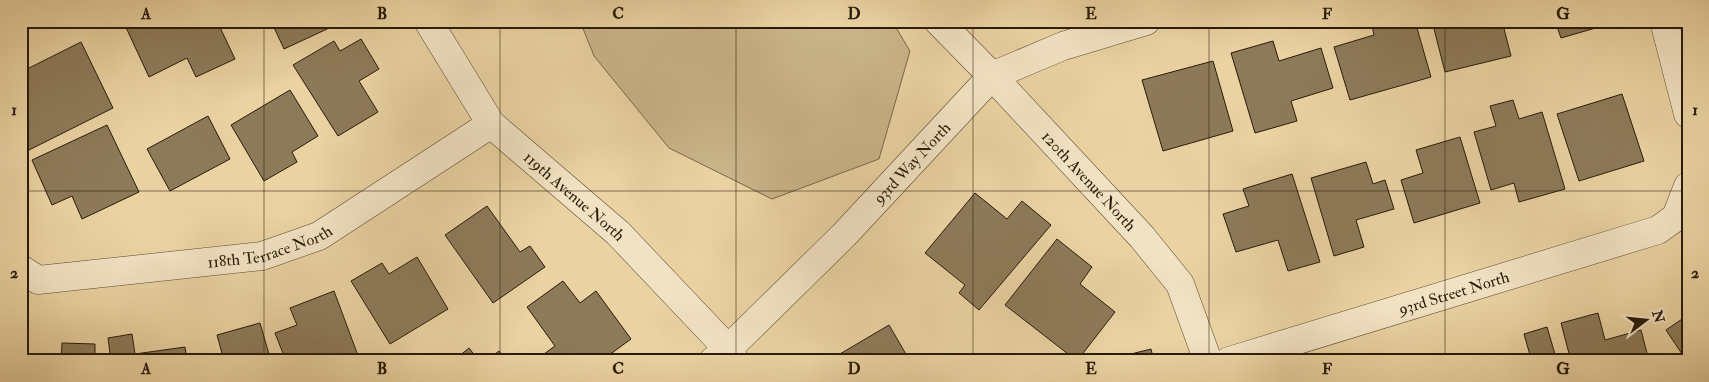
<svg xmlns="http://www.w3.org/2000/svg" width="1709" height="382" viewBox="0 0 1709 382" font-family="'IM FELL Double Pica',serif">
<rect width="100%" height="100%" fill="#ead2a2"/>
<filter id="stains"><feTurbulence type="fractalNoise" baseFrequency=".004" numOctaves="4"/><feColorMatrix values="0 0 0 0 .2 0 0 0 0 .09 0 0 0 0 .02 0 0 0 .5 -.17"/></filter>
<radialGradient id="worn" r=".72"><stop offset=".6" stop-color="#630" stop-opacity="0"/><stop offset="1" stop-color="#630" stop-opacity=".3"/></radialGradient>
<path fill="#c9b388" stroke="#796748" d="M580,21h312l18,30 -31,108 -107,40 -103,-51 -75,-92z"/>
<g fill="#8d7a59" stroke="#291b09">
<path d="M123,21h94l18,38 -39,18 -9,-19 -38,19z"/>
<path d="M271,21h68l1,2 -56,26z"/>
<path d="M1371,21h44l16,56 -81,23 -16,-53 40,-12z"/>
<path d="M1432,21h70l9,35 -66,16z"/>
<path d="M1555,21h50l1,4 -45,13z"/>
<path d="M361,39l18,30 -20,12 19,31 -40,24 -45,-71 41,-24 6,10z"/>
<path d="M1273,41l6,20 42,-13 12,40 -42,13 6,20 -42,12 -24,-80z"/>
<path d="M81,42l32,66 -90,45 -2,-81z"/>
<path d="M1213,61l20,70 -70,20 -21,-71z"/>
<path d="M290,90l28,46 -26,16 5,10 -33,19 -33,-56z"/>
<path d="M1622,94l22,67 -65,20 -22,-67z"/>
<path d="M1513,100l6,19 23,-7 23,77 -46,13 -5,-19 -23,7 -17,-58 22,-6 -6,-20z"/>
<path d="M208,116l22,43 -60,32 -23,-42z"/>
<path d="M107,125l32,67 -57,27 -10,-23 -20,9 -20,-45z"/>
<path d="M1460,137l20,66 -66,20 -13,-43 22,-7 -7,-23z"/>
<path d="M1366,162l7,22 12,-4 9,29 -38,11 8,27 -30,9 -23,-78z"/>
<path d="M1292,174l28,88 -32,9 -10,-31 -42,12 -13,-38 26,-8 -6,-17z"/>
<path d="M975,193l32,26 15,-18 29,24 -72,85 -20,-17 6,-8 -40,-32z"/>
<path d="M487,206l33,46 10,-6 15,21 -52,36 -48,-68z"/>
<path d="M1057,239l35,28 -12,17 35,28 -38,49 -72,-56z"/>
<path d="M417,257l31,52 -58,35 -39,-63 31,-18 7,11z"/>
<path d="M563,281l17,22 16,-12 35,48 -30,22h-52l-5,-7 11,-8 -28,-39z"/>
<path d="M334,291l26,70h-74l-11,-28 22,-8 -7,-17z"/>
<path d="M1598,313l7,27 36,-10 8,31h-78l-10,-38z"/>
<path d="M1688,315v44l-2,1 -20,-30z"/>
<path d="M260,323l11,38h-61l13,-4 -6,-22z"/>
<path d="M889,325l21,36h-82z"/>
<path d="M1547,327l10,34h-47l20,-6 -6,-21z"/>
<path d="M132,334l3,20 50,-7 2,14h-76l-3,-23z"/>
<path d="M62,343l33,1v17h-34z"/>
<path d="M469,348l10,13h-26z"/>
<path d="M1151,349l3,12h-51z"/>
<path d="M499,351l8,10h-21z"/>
</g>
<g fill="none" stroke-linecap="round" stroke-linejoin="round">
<g stroke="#59492f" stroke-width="29">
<g id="street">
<path id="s1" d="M428,21l63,103 127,109 110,116 7,12"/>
<path id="s2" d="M938,21l54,55 150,161 38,47 28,77"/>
<path d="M1664,21l24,93"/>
<path id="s3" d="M21,269l17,11 224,-24 57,-20 172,-112"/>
<path id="s4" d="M713,361l15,-12 116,-114 148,-159 71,-30 83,-25"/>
<path id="s5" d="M1229,361l429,-131 18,-13 12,-31"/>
</g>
</g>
<use href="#street" stroke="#f1e2c3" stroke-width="28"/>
</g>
<path fill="none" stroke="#291b09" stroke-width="1" stroke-opacity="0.55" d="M264,21v340M500,21v340M736,21v340M973,21v340M1209,21v340M1445,21v340M21,191h1667"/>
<g text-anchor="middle" stroke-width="4.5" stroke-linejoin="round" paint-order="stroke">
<g font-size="16" fill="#291b09" stroke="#f1e2c3">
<text dy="6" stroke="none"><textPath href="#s4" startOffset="281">93rd Way North</textPath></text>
<text dy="6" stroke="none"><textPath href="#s2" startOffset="220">120th Avenue North</textPath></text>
<text dy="6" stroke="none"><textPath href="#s1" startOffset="231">119th Avenue North</textPath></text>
<text dy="6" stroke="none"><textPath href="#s3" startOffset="255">118th Terrace North</textPath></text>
<text dy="6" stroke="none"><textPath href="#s5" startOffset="235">93rd Street North</textPath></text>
</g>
</g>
<rect width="1709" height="382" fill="none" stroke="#ead2a2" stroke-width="55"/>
<g transform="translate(1646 320) rotate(74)" stroke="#f1e2c3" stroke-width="4" paint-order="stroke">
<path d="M0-4L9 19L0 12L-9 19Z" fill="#291b09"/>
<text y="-8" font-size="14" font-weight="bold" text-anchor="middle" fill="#291b09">N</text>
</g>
<rect x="28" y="28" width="1654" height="326" fill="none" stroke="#291b09" stroke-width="2"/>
<g font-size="16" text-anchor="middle" font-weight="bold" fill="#291b09">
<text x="146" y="19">A</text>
<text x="382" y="19">B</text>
<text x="618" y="19">C</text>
<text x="854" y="19">D</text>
<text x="1091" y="19">E</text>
<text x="1327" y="19">F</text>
<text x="1563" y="19">G</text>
<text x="14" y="115">1</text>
<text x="1695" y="115">1</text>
<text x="14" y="278">2</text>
<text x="1695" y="278">2</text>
<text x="146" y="374">A</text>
<text x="382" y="374">B</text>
<text x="618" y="374">C</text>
<text x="854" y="374">D</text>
<text x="1091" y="374">E</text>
<text x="1327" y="374">F</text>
<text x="1563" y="374">G</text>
</g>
<rect width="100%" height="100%" filter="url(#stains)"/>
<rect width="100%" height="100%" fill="url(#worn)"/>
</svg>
